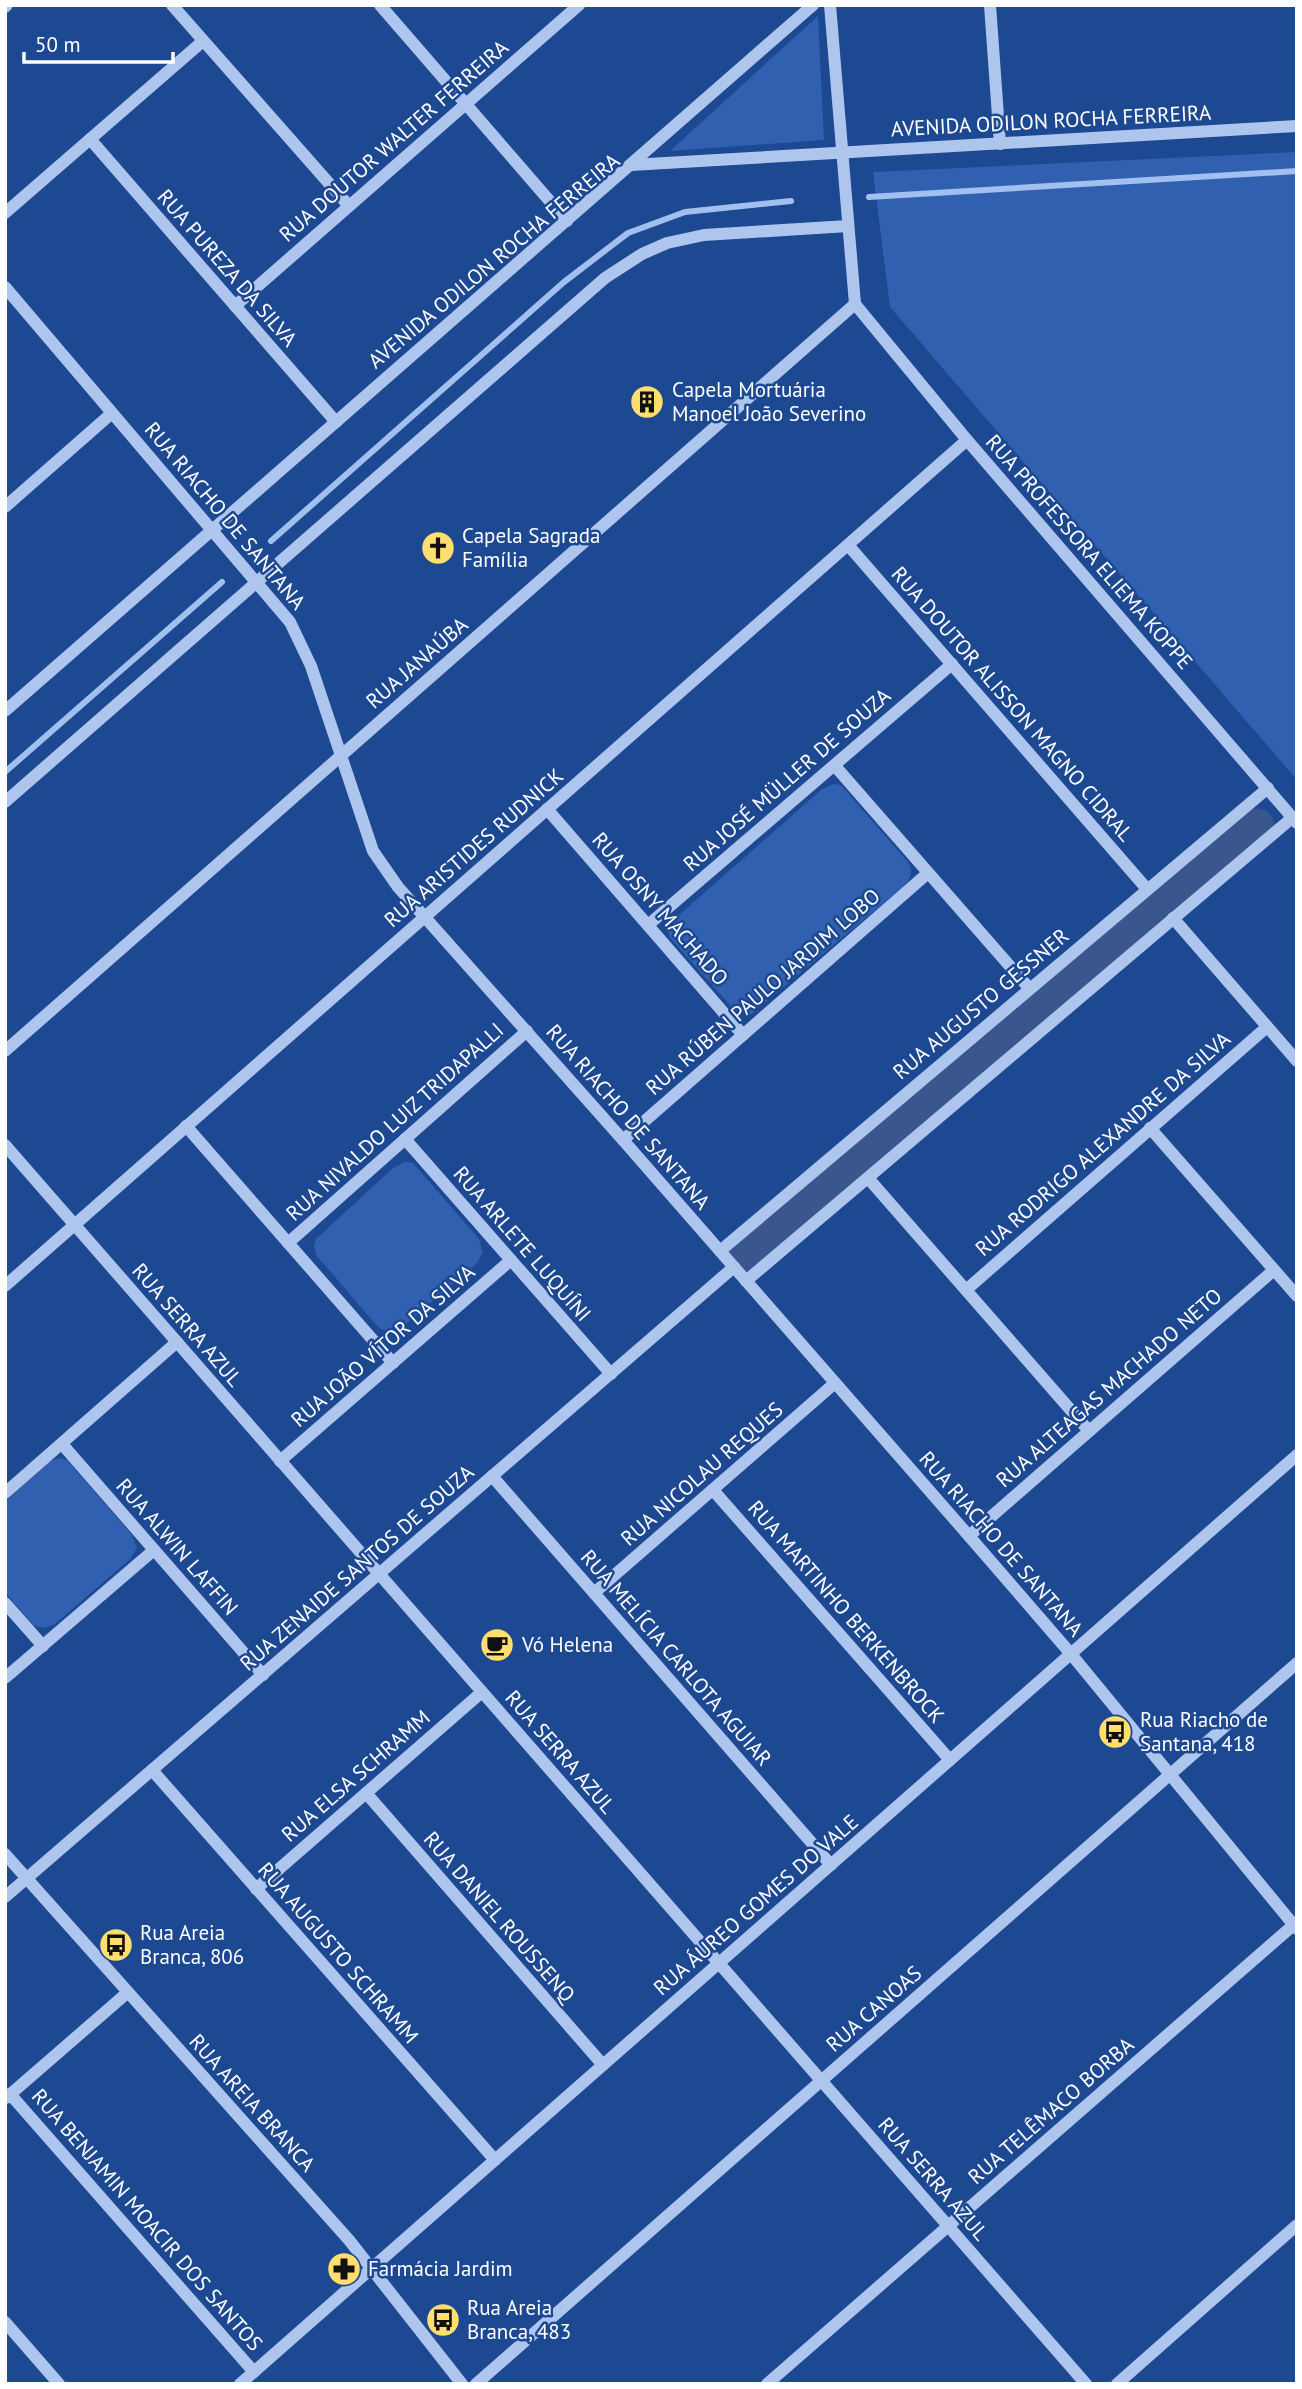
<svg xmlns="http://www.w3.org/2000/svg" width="1302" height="2389" viewBox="0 0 1302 2389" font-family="'PT Sans',sans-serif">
<rect width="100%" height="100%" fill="#1d4892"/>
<g fill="#3060af">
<path d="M818,16l6,124 -153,11v-1z"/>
<path d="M1297,152v628l-407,-473 -17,-135z"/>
<path d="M833,784l8,1 66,76c6,8 5,16 -2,24l-150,126 -5,4 -12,-1 -68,-76 -2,-9 3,-7 150,-132z"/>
<path d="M405,1162l8,1 66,76 4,13 -6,11 -76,65 -12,4 -10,-4 -63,-73 -2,-9 2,-7 77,-71z"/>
<path d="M59,1458l8,2 65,75 5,13 -7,11 -75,65 -12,4 -10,-3 -28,-33v-90l45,-41z"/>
</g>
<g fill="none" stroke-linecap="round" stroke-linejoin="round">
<g stroke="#a1c0f0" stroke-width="6">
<path d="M869,197l428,-26"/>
<path d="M271,541l293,-259 64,-49 57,-21 106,-11"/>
<path d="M5,772l217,-190"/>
</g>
<path stroke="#39578d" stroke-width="35" d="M740,1258l517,-432"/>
<g stroke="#aec6ee" stroke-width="12">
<path d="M172,5l177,201"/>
<path d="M380,5l187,216"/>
<path d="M830,5l25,299"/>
<path d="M990,5l10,139"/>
<path d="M5,7l2,-2"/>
<path d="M90,139l246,283"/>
<path d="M631,165l666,-39"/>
<path d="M5,213l198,-172"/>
<path d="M5,287l285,335 21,44 62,185 25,36 225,253 346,396 102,118 226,275"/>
<path d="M855,304l112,136 330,383"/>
<path d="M235,306l344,-301"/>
<path d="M5,507l107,-94"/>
<path d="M848,545l299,344"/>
<path d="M5,711l808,-706"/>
<path d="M835,766l194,222"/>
<path d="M5,802l600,-524 37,-24 25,-11 37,-8 144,-9"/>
<path d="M547,809l196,226"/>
<path d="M1173,918l124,143"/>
<path d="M648,925l304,-261"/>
<path d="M5,1051l850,-747"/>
<path d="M186,1126l207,237"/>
<path d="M1150,1128l147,168"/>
<path d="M405,1139l206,235"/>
<path d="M623,1140l305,-267"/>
<path d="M5,1145l1081,1239"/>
<path d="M868,1178l221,253"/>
<path d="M288,1243l239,-212"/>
<path d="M720,1251l548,-463"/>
<path d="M746,1281l546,-463"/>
<path d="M5,1286l962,-846"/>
<path d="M966,1290l301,-263"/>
<path d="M62,1444l201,231"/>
<path d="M280,1461l231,-201"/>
<path d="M492,1476l339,389"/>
<path d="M713,1490l237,270"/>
<path d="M5,1493l172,-151"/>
<path d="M969,1536l305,-266"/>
<path d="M594,1593l241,-210"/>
<path d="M5,1603l38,43"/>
<path d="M5,1678l149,-128"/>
<path d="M152,1770l343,390"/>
<path d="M366,1793l237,272"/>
<path d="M5,1854l344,386 113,144"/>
<path d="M256,1889l226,-197"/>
<path d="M5,1897l729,-630"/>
<path d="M10,2094l244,278"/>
<path d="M6,2098l121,-105"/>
<path d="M5,2322l54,62"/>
<path d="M240,2384l1057,-929"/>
<path d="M476,2384l821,-721"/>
<path d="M767,2384l530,-462"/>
<path d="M1117,2384l180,-159"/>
</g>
</g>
<defs>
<g id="building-disc" transform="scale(1.75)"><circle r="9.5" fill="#fede6c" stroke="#1d4892"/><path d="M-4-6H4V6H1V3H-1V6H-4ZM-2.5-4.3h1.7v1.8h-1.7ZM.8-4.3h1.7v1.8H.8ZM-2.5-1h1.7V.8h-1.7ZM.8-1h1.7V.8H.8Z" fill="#111"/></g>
<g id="church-disc" transform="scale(1.75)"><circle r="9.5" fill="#fede6c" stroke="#1d4892"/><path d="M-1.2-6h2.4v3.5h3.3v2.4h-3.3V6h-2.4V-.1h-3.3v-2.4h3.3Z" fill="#111"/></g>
<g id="cafe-disc" transform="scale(1.75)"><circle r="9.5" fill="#fede6c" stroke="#1d4892"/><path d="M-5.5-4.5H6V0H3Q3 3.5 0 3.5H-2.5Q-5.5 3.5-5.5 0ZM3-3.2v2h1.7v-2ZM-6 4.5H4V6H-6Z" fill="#111"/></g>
<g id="bus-disc" transform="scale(1.75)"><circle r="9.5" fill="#fede6c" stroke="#1d4892"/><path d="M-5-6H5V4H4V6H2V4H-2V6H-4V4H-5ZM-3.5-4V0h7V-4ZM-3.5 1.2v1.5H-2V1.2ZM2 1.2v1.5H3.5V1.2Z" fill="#111"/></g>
<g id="pharmacy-disc" transform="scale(1.75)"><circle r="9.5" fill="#fede6c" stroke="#1d4892"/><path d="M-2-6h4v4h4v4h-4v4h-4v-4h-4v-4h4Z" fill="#111"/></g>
</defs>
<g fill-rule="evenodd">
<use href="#building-disc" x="647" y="402"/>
<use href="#church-disc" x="438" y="548"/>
<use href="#cafe-disc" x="497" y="1645"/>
<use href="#bus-disc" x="1115" y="1732"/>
<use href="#bus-disc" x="116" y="1945"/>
<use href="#pharmacy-disc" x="344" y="2269"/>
<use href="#bus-disc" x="443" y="2320"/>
</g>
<g text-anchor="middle" stroke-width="5" stroke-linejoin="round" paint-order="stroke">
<g font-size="21" fill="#fff" stroke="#1d4892">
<text transform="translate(1051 121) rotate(-3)" y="7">AVENIDA ODILON ROCHA FERREIRA</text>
<text transform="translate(394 141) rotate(-41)" y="7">RUA DOUTOR WALTER FERREIRA</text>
<text transform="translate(494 261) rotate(-40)" y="7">AVENIDA ODILON ROCHA FERREIRA</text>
<text transform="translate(227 268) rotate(49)" y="7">RUA PUREZA DA SILVA</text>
<text transform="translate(225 516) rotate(50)" y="7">RUA RIACHO DE SANTANA</text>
<text transform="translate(1089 552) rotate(49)" y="7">RUA PROFESSORA ELIEMA KOPPE</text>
<text transform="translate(417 663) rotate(-41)" y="7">RUA JANAÚBA</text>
<text transform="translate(1012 704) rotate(49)" y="7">RUA DOUTOR ALISSON MAGNO CIDRAL</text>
<text transform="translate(787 780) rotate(-41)" y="7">RUA JOSÉ MÜLLER DE SOUZA</text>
<text transform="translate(474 848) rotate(-41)" y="7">RUA ARISTIDES RUDNICK</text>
<text transform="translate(660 909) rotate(49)" y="7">RUA OSNY MACHADO</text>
<text transform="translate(763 992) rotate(-41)" y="7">RUA RÚBEN PAULO JARDIM LOBO</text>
<text transform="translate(981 1004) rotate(-40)" y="7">RUA AUGUSTO GESSNER</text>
<text transform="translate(628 1117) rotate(49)" y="7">RUA RIACHO DE SANTANA</text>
<text transform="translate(395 1122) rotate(-42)" y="7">RUA NIVALDO LUIZ TRIDAPALLI</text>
<text transform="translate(1103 1144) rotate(-41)" y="7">RUA RODRIGO ALEXANDRE DA SILVA</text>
<text transform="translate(522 1244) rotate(49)" y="7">RUA ARLETE LUQUÍNI</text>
<text transform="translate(187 1325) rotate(49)" y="7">RUA SERRA AZUL</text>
<text transform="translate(383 1346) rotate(-41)" y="7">RUA JOÃO VÍTOR DA SILVA</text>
<text transform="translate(1109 1388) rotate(-41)" y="7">RUA ALTEAGAS MACHADO NETO</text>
<text transform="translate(702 1474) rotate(-41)" y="7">RUA NICOLAU REQUES</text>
<text transform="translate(1001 1544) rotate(49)" y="7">RUA RIACHO DE SANTANA</text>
<text transform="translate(177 1547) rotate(49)" y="7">RUA ALWIN LAFFIN</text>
<text transform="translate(357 1568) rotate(-41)" y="7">RUA ZENAIDE SANTOS DE SOUZA</text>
<text transform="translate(846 1612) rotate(49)" y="7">RUA MARTINHO BERKENBROCK</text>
<text transform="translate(676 1658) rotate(49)" y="7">RUA MELÍCIA CARLOTA AGUIAR</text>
<text transform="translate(560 1752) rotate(49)" y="7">RUA SERRA AZUL</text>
<text transform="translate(356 1776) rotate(-41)" y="7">RUA ELSA SCHRAMM</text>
<text transform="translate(756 1905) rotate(-41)" y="7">RUA ÁUREO GOMES DO VALE</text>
<text transform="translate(499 1917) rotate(49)" y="7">RUA DANIEL ROUSSENQ</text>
<text transform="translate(338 1953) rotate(49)" y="7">RUA AUGUSTO SCHRAMM</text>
<text transform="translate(874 2009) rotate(-41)" y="7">RUA CANOAS</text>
<text transform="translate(252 2103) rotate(48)" y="7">RUA AREIA BRANCA</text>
<text transform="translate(1051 2111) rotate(-41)" y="7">RUA TELÊMACO BORBA</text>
<text transform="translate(933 2179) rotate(49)" y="7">RUA SERRA AZUL</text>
<text transform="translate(147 2220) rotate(49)" y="7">RUA BENJAMIN MOACIR DOS SANTOS</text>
</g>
<g font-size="21" fill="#fff" stroke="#1d4892" text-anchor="start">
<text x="672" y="397">Capela Mortuária<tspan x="672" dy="24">Manoel João Severino</tspan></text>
<text x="462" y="543">Capela Sagrada<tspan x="462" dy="24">Família</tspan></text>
<text x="522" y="1652">Vó Helena</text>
<text x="1140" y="1727">Rua Riacho de<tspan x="1140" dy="24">Santana, 418</tspan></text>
<text x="140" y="1940">Rua Areia<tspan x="140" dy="24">Branca, 806</tspan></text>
<text x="368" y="2276">Farmácia Jardim</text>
<text x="467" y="2315">Rua Areia<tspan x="467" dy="24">Branca, 483</tspan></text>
</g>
</g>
<rect width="1302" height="2389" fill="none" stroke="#ffffff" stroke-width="14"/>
<path d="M24 52v10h149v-10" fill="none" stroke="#ffffff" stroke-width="3.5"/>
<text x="35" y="52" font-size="21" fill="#ffffff" stroke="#1d4892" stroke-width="5" paint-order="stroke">50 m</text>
</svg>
